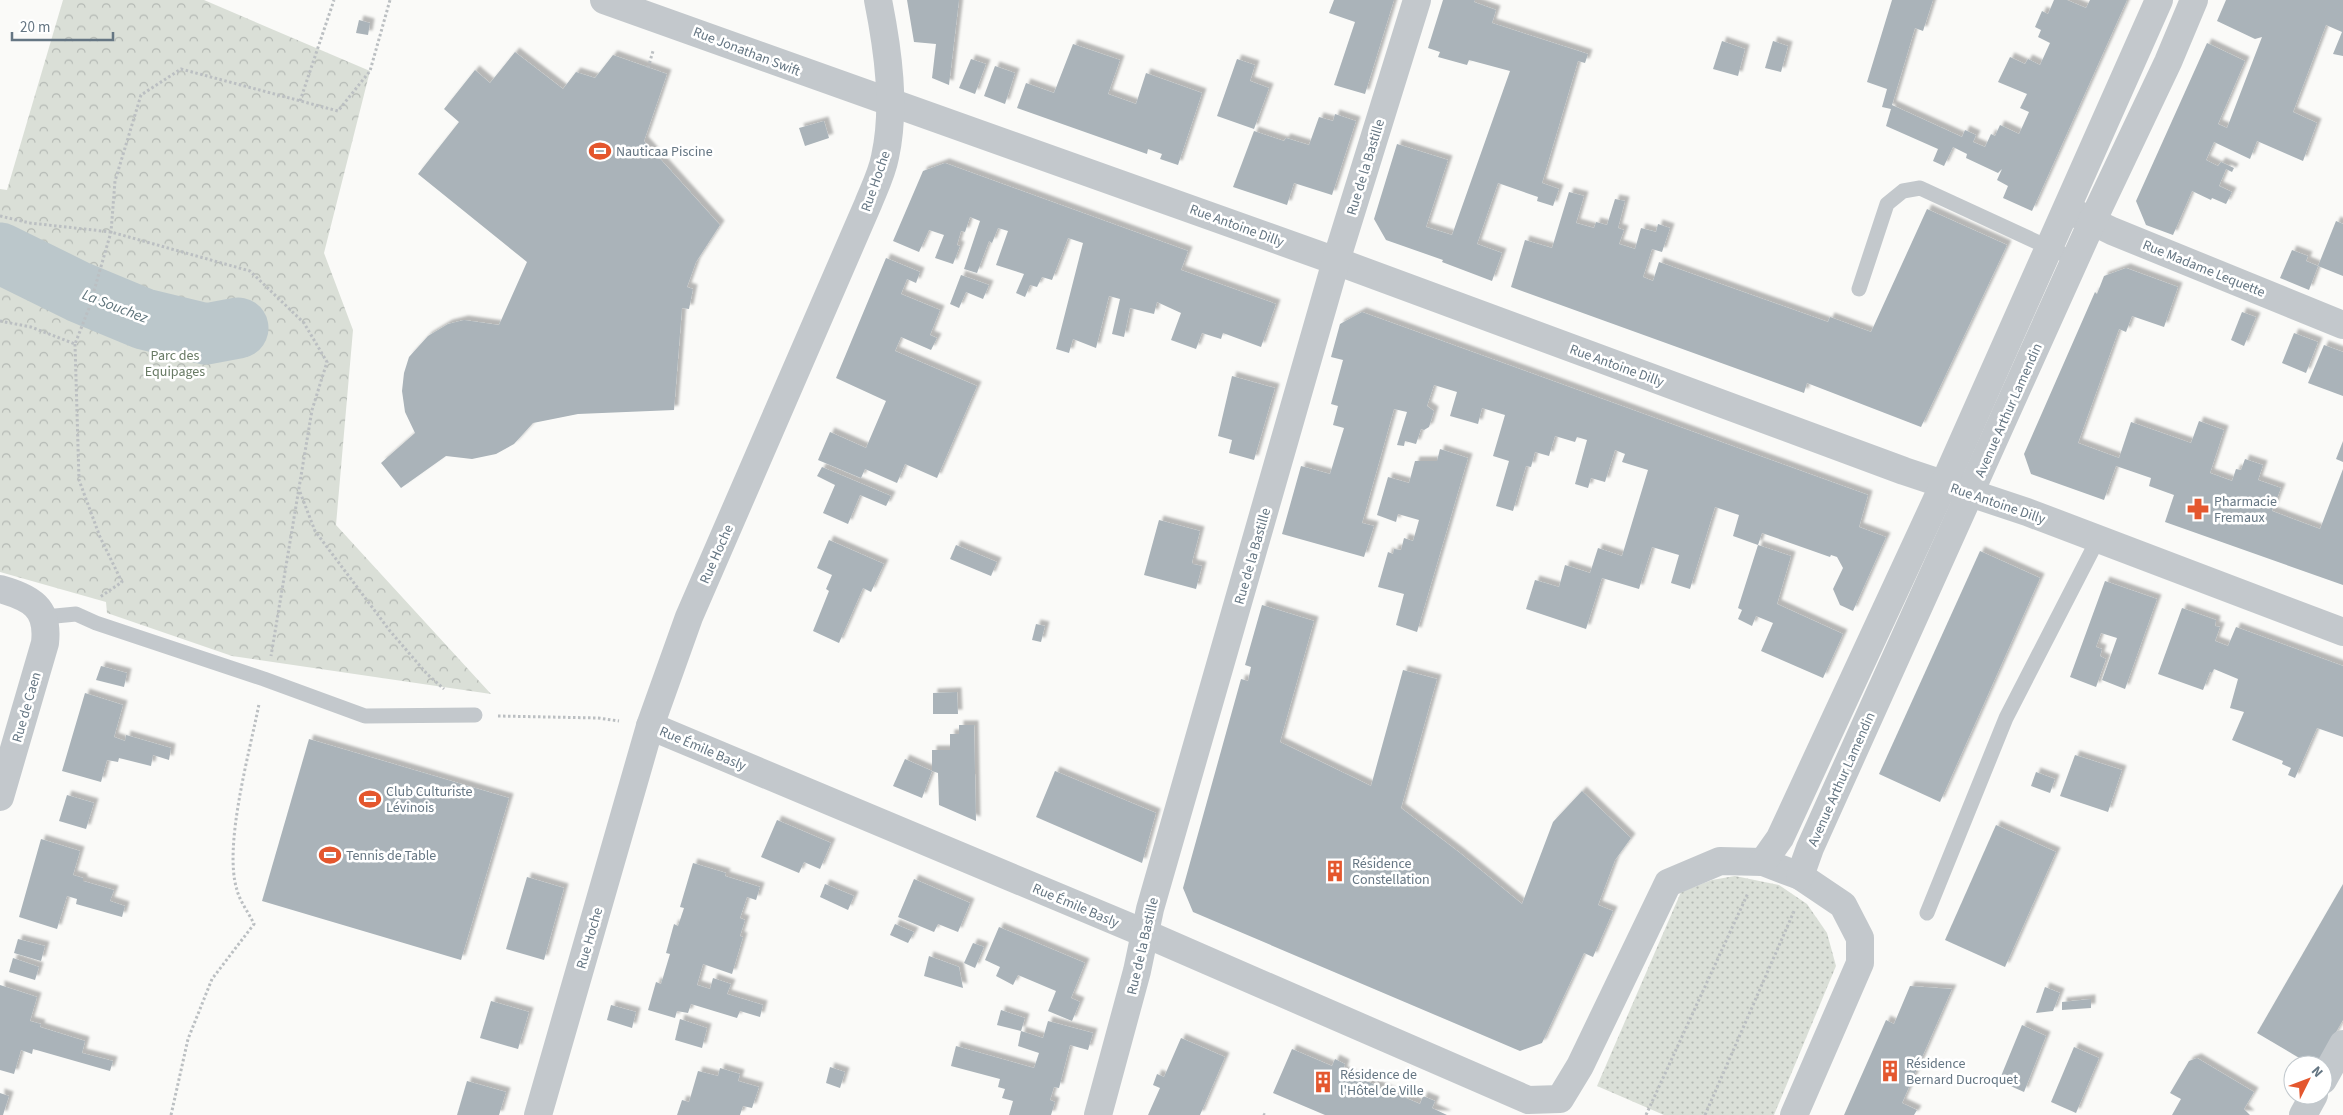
<svg xmlns="http://www.w3.org/2000/svg" width="2343" height="1115" viewBox="0 0 2343 1115" font-family="'Source Sans 3',sans-serif">
<defs>
<pattern id="grass-dots" width="8" height="8" patternUnits="userSpaceOnUse" patternTransform="scale(1.25)"><rect width="8" height="8" fill="#dadfd7"/><path d="M2 2h.1M6 6h.1" fill="none" stroke="#b4b9b4" stroke-width="1.8" stroke-linecap="round"/></pattern>
<pattern id="forest-crowns" width="20" height="18" patternUnits="userSpaceOnUse" patternTransform="scale(1.25)"><rect width="20" height="18" fill="#dadfd7"/><path d="M2 6a3 3 0 1 1 6 0M12 15a3 3 0 1 1 6 0" fill="none" stroke="#b4b9b4"/></pattern>
<filter id="shadow"><feDropShadow dx="4.5" dy="-4.5" stdDeviation="1" flood-color="#0004"/></filter>
</defs>
<rect width="100%" height="100%" fill="#fafaf8"/>
<path fill="url(#grass-dots)" d="M1735,876l44,9 28,19 20,29 9,33 -62,149h-110l-67,-29 84,-194 31,-12z"/>
<path fill="url(#forest-crowns)" d="M63,0h141l166,71 -46,182 29,77 -17,195 155,169 -259,-38 -125,-43 -1,-11 -106,-30v-383l7,1z"/>
<g fill="none" stroke-linecap="round" stroke-linejoin="round">
<path stroke="#bbc7cb" stroke-width="61" d="M0,253l79,39 65,27 62,15 32,-6"/>
</g>
<g fill="#aab3b9" filter="url(#shadow)">
<path d="M907,0h52l-10,85 -17,-7 4,-34 -22,-2z"/>
<path d="M1334,0h60l-29,94 -31,-9 21,-63 -26,-9z"/>
<path d="M1443,0h32l-1,2 22,8 -4,13 96,31 -3,9 -7,-2 -36,122 17,6 -6,17 -16,-5 1,-4 -40,-14 -21,61 25,9 -10,28 -50,-19 1,-2 -57,-20 -12,-21 23,-75 51,16 -22,67 26,8 58,-164 -41,-11 -2,5 -29,-8 2,-5 -12,-4z"/>
<path d="M1892,0h41l-10,31 -8,-3 -23,77 70,32 3,-7 11,5 -3,7 12,5 6,-13 4,2 5,-11 19,9 10,-22 -9,-4 7,-14 -29,-12 12,-25 15,7 3,-5 12,6 10,-22 -12,-6 3,-7 -6,-3 7,-16 6,3 6,-14h13l19,8 4,-8h37l-95,211 -29,-13 5,-12 -11,-6 5,-11 -4,4 -32,-15 1,-4 -14,-7 -9,19 -11,-5 5,-12 -52,-23 5,-17 -9,-2 5,-18 -20,-7z"/>
<path d="M2226,0h117v56l-10,-2 9,-22 -16,-7 -33,87 24,11 -14,38 -46,-20 -7,18 -36,-17 -8,18 12,6 3,-4 13,6 -2,4 -6,-3 -7,17 13,6 -6,12 -14,-6 -1,2 -19,-9 -19,44 -27,-10 -10,-24 71,-158 38,18 -27,63 9,4 35,-91 -7,2 -38,-18z"/>
<path d="M359,20l11,3 -2,12 -12,-2z"/>
<path d="M1722,41l23,8 -7,27 -25,-7z"/>
<path d="M1773,41l15,5 -7,26 -16,-4z"/>
<path d="M1073,44l47,16 -12,34 28,10 10,-31 56,20 -24,72 -18,-6 2,-5 -14,-5 -1,5 -130,-46 9,-25 28,10z"/>
<path d="M515,52l48,37 13,-17 19,6 18,-23 54,19 -23,67 76,84 -24,37 -9,25 6,2 -4,20 -7,-1 -8,102 -96,4 -45,9 -19,21 -18,10 -24,5 -26,-3 -45,32 -20,-25 34,-30 -10,-21 -3,-21 2,-18 5,-16 19,-21 20,-12 16,-4 35,5 28,-63 -109,-88 41,-52 -15,-13 31,-39 15,13z"/>
<path d="M971,59l15,5 -11,30 -16,-6z"/>
<path d="M1237,59l18,6 -5,16 19,7 -15,41 -37,-13z"/>
<path d="M995,66l20,7 -10,31 -21,-8z"/>
<path d="M1335,114l21,7 -24,74 -38,-12 -7,22 -54,-18 21,-56 30,10 2,-3 23,7 10,-28 14,4z"/>
<path d="M824,121l5,17 -24,8 -6,-18z"/>
<path d="M945,163l243,88 -7,19 95,34 -15,43 -38,-14 -2,6 -19,-6 -6,16 -25,-9 10,-27 -24,-11 -3,12 -24,-6 -6,29 -12,-3 8,-35 -11,-3 -13,52 -23,-9 -4,14 -13,-4 27,-106 -15,-5 -16,42 -10,-3 -5,10 -7,-2 -5,12 -9,-4 8,-19 -28,-9 12,-34 -10,-3 -6,15 -3,-2 -12,32 -13,-4 16,-48 -10,-4 -5,15 -4,-1 -4,14 3,1 -7,18 -18,-6 9,-23 -15,-5 -10,22 -26,-11 30,-70z"/>
<path d="M1569,192l15,4 -8,27 18,5 2,-6 11,3 8,-26 10,2 -7,27 6,2 -5,14 16,5 6,-21 15,4 2,-8 12,4 -8,24 -10,-3 -9,28 10,4 6,-19 169,60 2,-5 41,15 56,-123 80,36 -86,182 -114,-44 -3,10 -293,-106 14,-47 27,8z"/>
<path d="M2336,221l7,3v52l-25,-10z"/>
<path d="M2292,250l16,6 -2,5 12,5 -9,24 -29,-12z"/>
<path d="M886,258l34,14 -4,11 -9,-4 -6,15 39,16 -10,25 7,3 -6,12 -30,-13 -6,14 82,35 -40,92 -32,-14 -8,19 -32,-14 -4,9 -43,-18 12,-28 36,16 20,-47 -50,-23z"/>
<path d="M2126,268l52,19 -14,40 -32,-11 -6,16 -7,-3 -41,114 41,15 12,-36 60,21 8,-22 25,9 -14,43 22,8 4,-12 5,1 4,-11 18,6 -5,15 23,8 -9,23 48,18 23,-60v116l-178,-63 9,-27 -25,-9 2,-8 -35,-12 -12,34 -73,-26 -7,-20 71,-162 2,2 7,-18z"/>
<path d="M961,275l28,10 -6,14 -17,-7 -7,16 -9,-4z"/>
<path d="M1362,312l506,183 -9,32 27,10 -33,74 -13,-6 -7,-16 10,-21 -6,-11 -6,-2 -1,2 -68,-24 -4,12 -25,-9 6,-21 -24,-8 -25,82 -19,-6 8,-28 -27,-8 -13,42 -37,-11 -16,51 -60,-20 9,-29 24,7 6,-22 25,8 8,-25 24,8 26,-86 -26,-8 3,-8 -10,-4 -10,32 -14,-4 -3,10 -13,-4 12,-44 -10,-3 -2,5 -20,-6 -6,20 -14,-4 -4,15 -5,-1 -13,45 -17,-5 13,-45 -16,-5 12,-41 -23,-7 -4,16 -28,-8 7,-24 -23,-7 -7,21 7,5 -5,16 -5,3 -3,-1 -5,15 -11,-3 -1,5 -7,-1 10,-33 -13,-3 -32,114 12,3 -10,31 -82,-23 19,-68 29,8 14,-46 -11,-3 5,-19 -7,-2 12,-44 -12,-3 9,-33z"/>
<path d="M2242,312l14,5 -12,29 -13,-6z"/>
<path d="M2294,333l24,9 -12,31 -24,-10z"/>
<path d="M2324,345l19,7v44l-35,-13z"/>
<path d="M1232,376l43,12 -21,72 -25,-7 3,-13 -14,-4z"/>
<path d="M2343,441v21l-7,-3z"/>
<path d="M1440,449l28,9 -51,174 -21,-7 8,-31 -26,-7 10,-35 5,2 1,-5 7,1 3,-12 9,3 6,-21 -21,-6 -2,8 -19,-7 11,-38 21,6 6,-22h22z"/>
<path d="M822,467l69,29 -5,10 -26,-11 -12,29 -25,-11 12,-28 -18,-9z"/>
<path d="M1159,520l41,11 -8,31 1,2 9,2 -6,23 -52,-14z"/>
<path d="M829,540l55,24 -13,28 -8,-4 -24,55 -26,-12 16,-40 -3,-2 6,-14 -15,-7z"/>
<path d="M956,545l41,17 -6,14 -41,-17z"/>
<path d="M1758,545l33,11 -14,48 66,30 -20,44 -62,-27 12,-28 -17,-7 -4,10 -14,-7 4,-9 -4,-2z"/>
<path d="M1980,551l60,27 -100,224 -61,-28z"/>
<path d="M2105,581l52,18 -32,90 -23,-9 15,-42 -16,-5 -5,14 6,2 -2,7 6,3 -10,28 -26,-10z"/>
<path d="M1262,605l52,16 -34,121 91,44 32,-116 34,9 -36,129 59,45 62,51 31,-82 29,-31 49,47 -16,22 -17,45 15,6 -20,46 -9,-4 -42,90 -22,8 -327,-139 -10,-24 58,-209 7,2 3,-14 -6,-2z"/>
<path d="M2182,608l34,12 -1,6 5,1 -5,14 13,5 8,-19 107,39v71l-26,-9 -22,50 -7,-3 3,-7 -9,-4 1,-3 -51,-21 12,-28 -14,-4 8,-29 -24,-10 -2,4 -2,-1 -7,18 -45,-16z"/>
<path d="M1036,624l9,2 -4,16 -9,-2z"/>
<path d="M101,666l26,7 -3,14 -28,-7z"/>
<path d="M957,692l1,22h-25v-21z"/>
<path d="M85,693l38,12 -9,32 11,4 1,-6 45,13 -2,12 -16,-5 -2,11 -32,-8 -1,4 -11,-2 -6,22 -39,-11z"/>
<path d="M959,725h15l2,96 -37,-16 -1,-32 -6,-2v-21h18v-16h9z"/>
<path d="M309,739l200,59 -48,162 -199,-59z"/>
<path d="M2075,755l47,15 -14,42 -24,-8 7,-21 -7,21 -24,-8z"/>
<path d="M905,759l27,12 -10,27 -29,-12z"/>
<path d="M1055,771l101,42 -14,50 -106,-46z"/>
<path d="M2036,772l19,7 -5,14 -19,-7z"/>
<path d="M67,795l27,8 -8,26 -27,-8z"/>
<path d="M777,820l54,23 -11,26 -16,-7 -5,11 -38,-16z"/>
<path d="M1996,825l60,27 -51,115 -60,-27z"/>
<path d="M41,839l39,12 -7,24 10,3v3l31,9 -4,11 15,5 -3,11 -46,-13 1,-5 -10,-3 -10,33 -38,-12z"/>
<path d="M693,863l33,10 -1,3 35,11 -4,13 -9,-3 -7,21 5,2 -5,16 3,1 -11,37 -29,-10 -6,21 13,4 3,-11 18,6 -4,10 36,11 -3,12 -20,-6 -3,7 -46,-14 -3,9 -11,-2 -2,7 -27,-8 8,-28 5,2 9,-30 -4,-1 8,-29 4,2 6,-18 -4,-1z"/>
<path d="M527,877l37,11 -20,72 -38,-11z"/>
<path d="M914,879l56,24 -12,29 -20,-8 -4,8 -36,-15z"/>
<path d="M825,884l29,12 -6,14 -28,-13z"/>
<path d="M2343,884v136l-26,45h-6l-54,-32z"/>
<path d="M895,924l19,8 -6,11 -18,-8z"/>
<path d="M999,927l86,36 -14,35 9,4 -8,19 -24,-10 8,-20 -38,-16 -5,10 -17,-9 4,-9 -15,-7z"/>
<path d="M18,939l27,7 -4,15 -27,-8z"/>
<path d="M973,943l11,4 -9,21 -11,-5z"/>
<path d="M929,956l30,11 4,21 -39,-12z"/>
<path d="M13,958l26,9 -4,13 -26,-8z"/>
<path d="M0,985l37,12 -7,24 11,3 -1,3 45,14 -3,12 31,8 -3,10 -77,-22 -1,5 -11,-4 -7,24 -14,-4z"/>
<path d="M1910,986l42,3 -50,114 15,7 -3,5h-70l42,-95 8,4z"/>
<path d="M2045,987l15,6 -7,18 -17,2z"/>
<path d="M2091,999v9l-29,2v-8z"/>
<path d="M491,1001l38,11 -11,37 -38,-11z"/>
<path d="M611,1005l25,7 -4,16 -25,-8z"/>
<path d="M1001,1010l24,8 -4,13 -24,-6z"/>
<path d="M680,1019l27,9 -5,20 -27,-8z"/>
<path d="M1048,1021l45,12 -5,17 -18,-5 -11,43 -5,-1 -4,13 5,2 -4,13h-42l4,-14 -11,-3 3,-9 -7,-2 2,-8 -49,-13 5,-20 78,22 5,-15 -21,-7 3,-15 22,7z"/>
<path d="M2022,1025l24,11 -22,56 -25,-11z"/>
<path d="M1181,1038l44,19 -25,58h-52l12,-27 -7,-3 4,-11 7,3z"/>
<path d="M2074,1047l25,11 -23,55 -25,-11z"/>
<path d="M1292,1049l40,17 3,-7 10,5 -2,7 77,33 3,-8 12,5 -3,7 15,7h-122l-52,-22z"/>
<path d="M2197,1058l57,34 -10,17 6,6h-78l9,-16 -11,-6 19,-32z"/>
<path d="M830,1067l15,5 -5,16 -14,-5z"/>
<path d="M720,1068l20,6 -2,7 21,6 -7,21 -9,-2 -3,9h-63l5,-15 7,2 9,-31 20,5z"/>
<path d="M467,1081l39,11 -7,23h-42z"/>
<path d="M0,1093l9,3 -6,19h-3z"/>
</g>
<g fill="none" stroke-linecap="round" stroke-linejoin="round">
<g stroke="#bbbfc2" stroke-width="3" stroke-dasharray="2.5 2.5" stroke-linecap="butt">
<path d="M648,68l5,-17"/>
<path d="M300,101l34,-101"/>
<path d="M0,216l30,7 81,9 139,39 54,52 23,39 -15,48 -41,246"/>
<path d="M0,321l31,6 44,17 14,-36 22,-76 4,-51 26,-86 40,-26 157,42 32,-40 20,-71"/>
<path d="M75,344l4,136 21,57 22,45 -22,15"/>
<path d="M300,492l15,39 75,100 37,43 17,15"/>
<path d="M498,716l100,2 21,3"/>
<path d="M1263,1114l2,1"/>
<path d="M171,1115l17,-76 24,-60 42,-55c-5,-11 -14,-22 -17,-34 -14,-44 13,-139 22,-186"/>
<path d="M1646,1115l102,-222"/>
<path d="M1705,1115l90,-206"/>
</g>
<g stroke="#c3c8cc" stroke-width="15">
<path d="M1859,289l28,-85 16,-13 17,-3 156,72"/>
<path d="M45,617l31,-3 20,9 168,56 101,37 110,-1"/>
<path d="M1927,913l79,-195 92,-179"/>
</g>
<g stroke="#c3c8cc" stroke-width="28">
<path d="M604,0l732,261 568,210 123,41 316,120"/>
<path d="M2077,214l35,17 231,94"/>
<path d="M0,589c31,9 49,18 45,54l-45,154"/>
<path d="M650,726l494,207 384,167 32,-1 20,-33 88,-183 52,-22 43,1 37,14 43,29 17,33v25l-66,152"/>
<path d="M1763,862l17,-24 164,-354 215,-484"/>
<path d="M1800,876l10,-28 282,-626 76,-160 26,-62"/>
<path d="M2323,1080l20,-36"/>
<path d="M538,1115l112,-389 39,-109 179,-413c6,-15 14,-31 17,-47 11,-50 3,-107 -7,-157"/>
<path d="M1098,1115l39,-144 13,-62 186,-648 81,-261"/>
<path d="M2303,1115l11,-20"/>
</g>
</g>
<defs>
<g id="stadium-bare" transform="scale(1.725)"><path d="M0-5a6.5 5 0 1 0 0 10a6.5 5 0 1 0 0-10ZM-3.5-1.8h7v3.6h-7Z" fill="#e4572e" stroke="#fff" stroke-width="2.5" paint-order="stroke"/></g>
<g id="pharmacy-bare" transform="scale(1.725)"><path d="M-2-6h4v4h4v4h-4v4h-4v-4h-4v-4h4Z" fill="#e4572e" stroke="#fff" stroke-width="2.5" paint-order="stroke"/></g>
<g id="building-bare" transform="scale(1.725)"><path d="M-4-6H4V6H1V3H-1V6H-4ZM-2.5-4.3h1.7v1.8h-1.7ZM.8-4.3h1.7v1.8H.8ZM-2.5-1h1.7V.8h-1.7ZM.8-1h1.7V.8H.8Z" fill="#e4572e" stroke="#fff" stroke-width="2.5" paint-order="stroke"/></g>
</defs>
<g fill-rule="evenodd">
<use href="#stadium-bare" x="600" y="151"/>
<use href="#pharmacy-bare" x="2198" y="509"/>
<use href="#stadium-bare" x="370" y="799"/>
<use href="#stadium-bare" x="330" y="855"/>
<use href="#building-bare" x="1335" y="871"/>
<use href="#building-bare" x="1890" y="1071"/>
<use href="#building-bare" x="1323" y="1082"/>
</g>
<g text-anchor="middle" stroke-width="5" stroke-linejoin="round" paint-order="stroke">
<g font-size="14" fill="#657683" stroke="#fff">
<text transform="translate(747 51) rotate(21)" y="5">Rue Jonathan Swift</text>
<text transform="translate(1365 167) rotate(-73)" y="5">Rue de la Bastille</text>
<text transform="translate(875 181) rotate(-71)" y="5">Rue Hoche</text>
<text transform="translate(1237 225) rotate(20)" y="5">Rue Antoine Dilly</text>
<text transform="translate(2204 268) rotate(22)" y="5">Rue Madame Lequette</text>
<text transform="translate(1617 365) rotate(20)" y="5">Rue Antoine Dilly</text>
<text transform="translate(2008 410) rotate(-66)" y="5">Avenue Arthur Lamendin</text>
<text transform="translate(1998 503) rotate(19)" y="5">Rue Antoine Dilly</text>
<text transform="translate(716 554) rotate(-66)" y="5">Rue Hoche</text>
<text transform="translate(1252 556) rotate(-74)" y="5">Rue de la Bastille</text>
<text transform="translate(26 707) rotate(-74)" y="5">Rue de Caen</text>
<text transform="translate(703 748) rotate(23)" y="5">Rue Émile Basly</text>
<text transform="translate(1841 779) rotate(-66)" y="5">Avenue Arthur Lamendin</text>
<text transform="translate(1076 905) rotate(23)" y="5">Rue Émile Basly</text>
<text transform="translate(589 938) rotate(-74)" y="5">Rue Hoche</text>
<text transform="translate(1142 946) rotate(-77)" y="5">Rue de la Bastille</text>
</g>
<g font-size="14" fill="#657683" stroke="#fff" text-anchor="start">
<text x="616" y="156">Nauticaa Piscine</text>
<text x="2214" y="506">Pharmacie<tspan x="2214" dy="16">Fremaux</tspan></text>
<text x="386" y="796">Club Culturiste<tspan x="386" dy="16">Lévinois</tspan></text>
<text x="346" y="860">Tennis de Table</text>
<text x="1352" y="868">Résidence<tspan x="1352" dy="16">Constellation</tspan></text>
<text x="1906" y="1068">Résidence<tspan x="1906" dy="16">Bernard Ducroquet</tspan></text>
<text x="1340" y="1079">Résidence de<tspan x="1340" dy="16">l'Hôtel de Ville</tspan></text>
</g>
<g font-size="14" fill="#687a64" stroke="#fff">
<text x="175" y="360">Parc des<tspan x="175" dy="16">Equipages</tspan></text>
</g>
<g font-size="15" font-style="italic" fill="#60757c" stroke="#fff">
<text transform="translate(115 306) rotate(21)" y="5">La Souchez</text>
</g>
</g>
<g transform="translate(2308 1080) rotate(48)"><circle r="24" fill="#ffffff" stroke="#c1c8cd"/>
<path d="M0-4L9 19L0 12L-9 19Z" fill="#e4572e"/>
<text y="-8" font-size="14" font-weight="bold" text-anchor="middle" fill="#657683">N</text>
</g>
<path d="M12 32v8h101v-8" fill="none" stroke="#657683" stroke-width="2.5"/>
<text x="20" y="32" font-size="15" fill="#657683" stroke="#ffffff" stroke-width="4" paint-order="stroke">20 m</text>
</svg>
